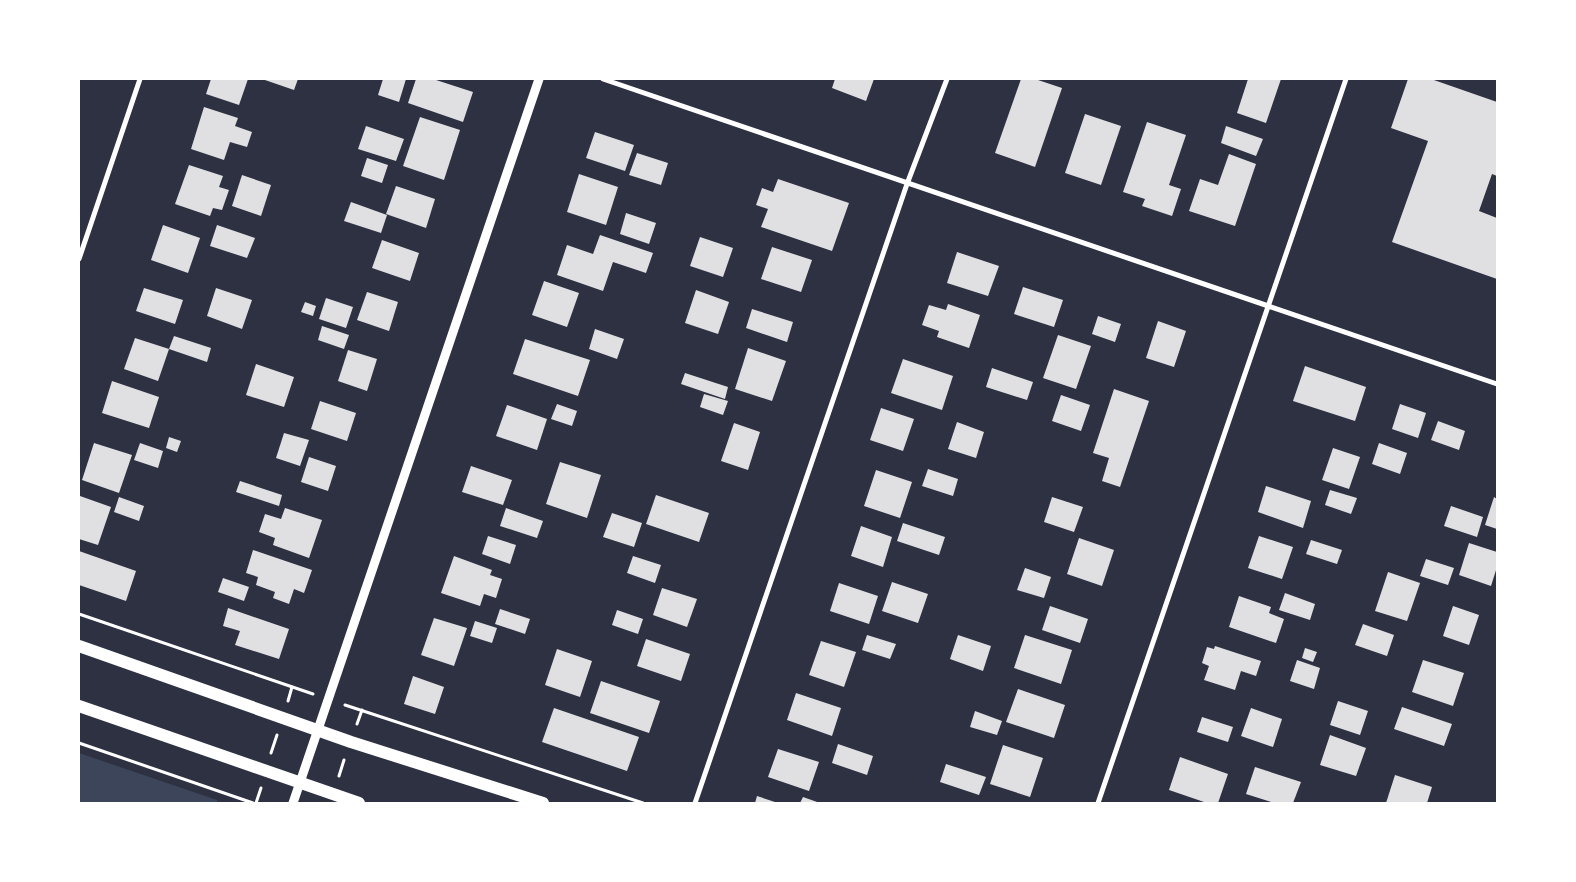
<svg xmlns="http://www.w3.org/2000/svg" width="1576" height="882" viewBox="0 0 1576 882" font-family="Manrope,sans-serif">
<rect width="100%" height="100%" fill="#2d3142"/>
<path fill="#3c4559" d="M79,753l138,47 1,3h-139z"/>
<g fill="#e0e0e3">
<path d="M211,79h37l-9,26 -33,-11z"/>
<path d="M262,79h36l-4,11z"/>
<path d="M383,79h23l-7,23 -21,-7z"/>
<path d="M416,79h17l40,13 -10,30 -55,-19z"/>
<path d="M835,79h39l-8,22 -34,-13z"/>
<path d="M1021,79h14l27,9 -27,79 -40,-14z"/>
<path d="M1248,79h33l-15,44 -29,-10z"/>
<path d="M1408,79h23l66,23v74l-5,-2 -13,37 18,7v61l-105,-37 36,-101 -37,-13z"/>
<path d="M204,107l34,11 -3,8 17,6 -5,15 -17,-5 -6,18 -33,-11z"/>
<path d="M1085,114l36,12 -20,59 -36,-12z"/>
<path d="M420,117l40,13 -16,50 -41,-14z"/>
<path d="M1147,122l39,13 -17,50 12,4 -9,27 -30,-10 3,-7 -22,-7z"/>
<path d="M366,126l38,13 -8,22 -38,-12z"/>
<path d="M1226,126l37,13 -7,17 -35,-13z"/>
<path d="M595,132l39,13 -9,26 -39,-13z"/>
<path d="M637,153l31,10 -7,22 -32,-10z"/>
<path d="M1229,154l27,10 -21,62 -46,-15 11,-32 18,6z"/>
<path d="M367,158l21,7 -6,18 -21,-7z"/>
<path d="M189,165l34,11 -4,11 10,3 -7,20 -9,-2 -3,8 -35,-12z"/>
<path d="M579,174l39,13 -12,38 -39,-13z"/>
<path d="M242,175l29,10 -10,31 -29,-10z"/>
<path d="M778,179l71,24 -17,48 -71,-24 7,-18 -12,-4 6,-17 11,4z"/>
<path d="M396,186l39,13 -9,29 -40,-14z"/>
<path d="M351,202l36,13 -6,18 -37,-12z"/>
<path d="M626,213l30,10 -7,21 -29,-10z"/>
<path d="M163,225l37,13 -12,35 -37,-13z"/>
<path d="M217,225l38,13 -8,20 -37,-12z"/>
<path d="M600,235l53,18 -7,20 -33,-11 -10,29 -46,-16 10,-30 26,9z"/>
<path d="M700,237l33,11 -10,29 -33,-11z"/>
<path d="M382,240l37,13 -9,28 -38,-13z"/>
<path d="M772,247l40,13 -11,32 -40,-13z"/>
<path d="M957,252l42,14 -11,30 -41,-13z"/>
<path d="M544,281l35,12 -12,34 -35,-12z"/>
<path d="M1023,287l40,13 -9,27 -40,-13z"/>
<path d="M144,288l39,12 -8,24 -39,-13z"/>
<path d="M216,288l36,12 -10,29 -35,-13z"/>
<path d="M696,290l33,12 -11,32 -33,-11z"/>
<path d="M367,292l31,10 -9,29 -32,-11z"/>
<path d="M326,298l27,9 -7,21 -27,-9z"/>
<path d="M305,302l11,4 -3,10 -12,-4z"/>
<path d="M948,304l32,11 -11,33 -32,-11 2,-6 -17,-6 7,-20 17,5z"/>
<path d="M752,309l41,13 -6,20 -41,-14z"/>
<path d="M1098,316l23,8 -6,18 -23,-8z"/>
<path d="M1158,321l28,10 -12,36 -28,-9z"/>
<path d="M322,326l27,9 -5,14 -26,-9z"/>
<path d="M595,329l29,10 -7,20 -28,-10z"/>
<path d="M1058,335l33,11 -15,43 -33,-11z"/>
<path d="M174,336l37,12 -4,14 -38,-13z"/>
<path d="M135,338l34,11 -11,32 -34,-12z"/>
<path d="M525,339l65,21 -12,36 -65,-22z"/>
<path d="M748,348l38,13 -14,40 -37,-12z"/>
<path d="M348,350l29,9 -10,32 -29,-10z"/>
<path d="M903,359l50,17 -11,34 -51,-17z"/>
<path d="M256,364l38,13 -10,30 -38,-12z"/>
<path d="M1305,366l61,21 -11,34 -62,-20z"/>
<path d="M992,368l41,14 -6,18 -41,-13z"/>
<path d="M685,373l43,14 -3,12 -44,-15z"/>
<path d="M112,381l47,16 -10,31 -47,-15z"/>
<path d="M1114,389l35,12 -29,86 -18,-6 7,-23 -16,-5z"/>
<path d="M704,394l24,7 -5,14 -23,-8z"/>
<path d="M1061,395l29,10 -9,26 -29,-10z"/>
<path d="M320,401l36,12 -9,28 -36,-12z"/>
<path d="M557,404l20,7 -5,15 -21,-7z"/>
<path d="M1400,404l26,9 -8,25 -26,-9z"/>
<path d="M507,405l40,14 -10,31 -41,-14z"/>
<path d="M881,408l33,11 -11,32 -33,-11z"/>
<path d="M1438,421l27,10 -6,19 -28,-10z"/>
<path d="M957,422l27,10 -8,26 -28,-9z"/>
<path d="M734,423l26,9 -12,38 -27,-9z"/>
<path d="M284,433l25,7 -9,26 -24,-8z"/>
<path d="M169,437l12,4 -4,11 -11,-4z"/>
<path d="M94,443l38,12 -13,38 -37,-13z"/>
<path d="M140,443l23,8 -5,17 -24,-8z"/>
<path d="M1379,443l28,10 -7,21 -28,-10z"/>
<path d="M1333,448l27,9 -11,32 -27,-9z"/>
<path d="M309,457l27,9 -8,25 -27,-9z"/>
<path d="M560,462l41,13 -14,43 -41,-14z"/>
<path d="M471,466l41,14 -9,25 -41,-13z"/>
<path d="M928,469l30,10 -5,17 -31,-10z"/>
<path d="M876,470l36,12 -12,36 -36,-12z"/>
<path d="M240,481l42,14 -3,11 -43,-14z"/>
<path d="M1266,486l45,15 -8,27 -45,-16z"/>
<path d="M1330,490l27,8 -6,16 -26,-9z"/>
<path d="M656,495l53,18 -10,29 -53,-18z"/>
<path d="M80,496l31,11 -13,38 -19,-6z"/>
<path d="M119,497l25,9 -5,15 -25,-9z"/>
<path d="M1052,497l31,10 -9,25 -30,-10z"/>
<path d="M1494,497l3,2v30l-12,-4z"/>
<path d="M1451,506l32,11 -6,20 -33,-11z"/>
<path d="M285,508l37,12 -13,38 -36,-13 2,-7 -16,-6 6,-18 16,5z"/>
<path d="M506,508l37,13 -6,17 -37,-12z"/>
<path d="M612,513l30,10 -8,24 -31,-10z"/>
<path d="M903,523l42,14 -6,18 -42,-14z"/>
<path d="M861,526l31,11 -9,30 -32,-11z"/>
<path d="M488,536l28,9 -6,19 -28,-10z"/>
<path d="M1259,536l34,11 -11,32 -34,-11z"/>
<path d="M1079,538l35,12 -12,36 -35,-12z"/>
<path d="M1311,540l31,10 -5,14 -31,-10z"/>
<path d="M1469,543l28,9v15l-6,19 -32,-11z"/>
<path d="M253,550l59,20 -8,23 -10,-4 -5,15 -16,-6 2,-6 -19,-7 2,-8 -12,-4z"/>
<path d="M79,551l57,20 -10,30 -47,-16z"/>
<path d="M454,556l38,14 -2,5 12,4 -6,19 -12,-4 -4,12 -39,-13z"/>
<path d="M633,556l28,9 -6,18 -28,-10z"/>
<path d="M1426,559l28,9 -6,17 -28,-9z"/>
<path d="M1025,568l26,9 -7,21 -27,-8z"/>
<path d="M1388,572l32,11 -13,38 -32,-10z"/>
<path d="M223,578l26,9 -5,14 -26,-9z"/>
<path d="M892,582l36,12 -10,29 -36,-12z"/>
<path d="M839,583l39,13 -9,28 -39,-13z"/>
<path d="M662,588l35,11 -10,28 -34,-12z"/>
<path d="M1285,593l30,11 -5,16 -31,-10z"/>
<path d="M1239,596l32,11 -2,6 15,6 -8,24 -47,-16z"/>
<path d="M1050,606l38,13 -8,24 -38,-13z"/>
<path d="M1453,606l26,9 -10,30 -26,-9z"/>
<path d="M228,608l61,21 -10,30 -44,-14 5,-14 -17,-5z"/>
<path d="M500,609l30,10 -5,15 -30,-10z"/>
<path d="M617,610l26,9 -5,15 -26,-9z"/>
<path d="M434,618l33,10 -13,38 -33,-11z"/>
<path d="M475,621l22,7 -5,15 -22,-7z"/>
<path d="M1363,624l31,11 -7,21 -32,-11z"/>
<path d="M867,635l29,9 -6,15 -28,-9z"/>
<path d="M958,635l33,11 -8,25 -33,-12z"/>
<path d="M1025,635l47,15 -11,34 -47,-16z"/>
<path d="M646,639l44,15 -9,27 -44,-15z"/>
<path d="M821,641l35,11 -12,35 -35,-12z"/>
<path d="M1215,646l46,15 -5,15 -15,-5 -6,19 -31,-10 5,-14 -7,-3 5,-16 7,2z"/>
<path d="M1305,648l12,4 -4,10 -11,-4z"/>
<path d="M557,649l35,12 -12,36 -35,-12z"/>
<path d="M1297,660l23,8 -6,21 -24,-8z"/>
<path d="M1423,660l41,13 -11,33 -41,-14z"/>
<path d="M413,676l31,11 -9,27 -31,-10z"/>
<path d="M601,681l59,20 -11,32 -59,-20z"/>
<path d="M1018,689l47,16 -11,33 -48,-16z"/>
<path d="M796,693l45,15 -9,28 -45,-16z"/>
<path d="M1338,701l30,10 -8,24 -30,-10z"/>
<path d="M1402,707l50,17 -8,22 -50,-17z"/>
<path d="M554,708l85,29 -12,34 -85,-29z"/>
<path d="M1251,708l31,11 -9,28 -32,-11z"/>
<path d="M975,711l27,10 -5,14 -27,-8z"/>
<path d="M1202,717l31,10 -5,15 -31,-10z"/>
<path d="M1330,735l36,13 -10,28 -36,-11z"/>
<path d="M838,744l35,12 -6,19 -35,-12z"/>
<path d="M1003,745l40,13 -13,39 -40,-13z"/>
<path d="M778,749l41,13 -10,29 -41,-14z"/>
<path d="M1180,757l48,17 -10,29h-11l-38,-13z"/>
<path d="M946,764l40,13 -7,18 -39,-13z"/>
<path d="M1255,767l46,15 -8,21h-19l-28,-9z"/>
<path d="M1395,775l37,12 -5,16h-41z"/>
<path d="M757,796l21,7h-23z"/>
<path d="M803,797l17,6h-20z"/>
</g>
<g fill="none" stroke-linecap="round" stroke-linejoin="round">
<g stroke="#fff" stroke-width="3">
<path d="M79,614l234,80"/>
<path d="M288,701l4,-14"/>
<path d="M345,705l298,98"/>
<path d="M357,724l5,-14"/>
<path d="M79,743l174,60"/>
<path d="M271,753l6,-18"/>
<path d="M339,776l5,-16"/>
<path d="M256,803l5,-15"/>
</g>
<g stroke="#fff" stroke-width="5">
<path d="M603,79l894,305"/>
<path d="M79,259l61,-180"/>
<path d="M695,803l212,-619 40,-105"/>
<path d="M1098,803l248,-724"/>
</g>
<path stroke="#fff" stroke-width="9" d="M293,803l246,-724"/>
<g stroke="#fff" stroke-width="12">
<path d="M79,646l272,96 192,61"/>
<path d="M79,706l280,97"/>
</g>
</g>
<rect width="1576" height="882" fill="none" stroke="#ffffff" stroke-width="160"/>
</svg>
